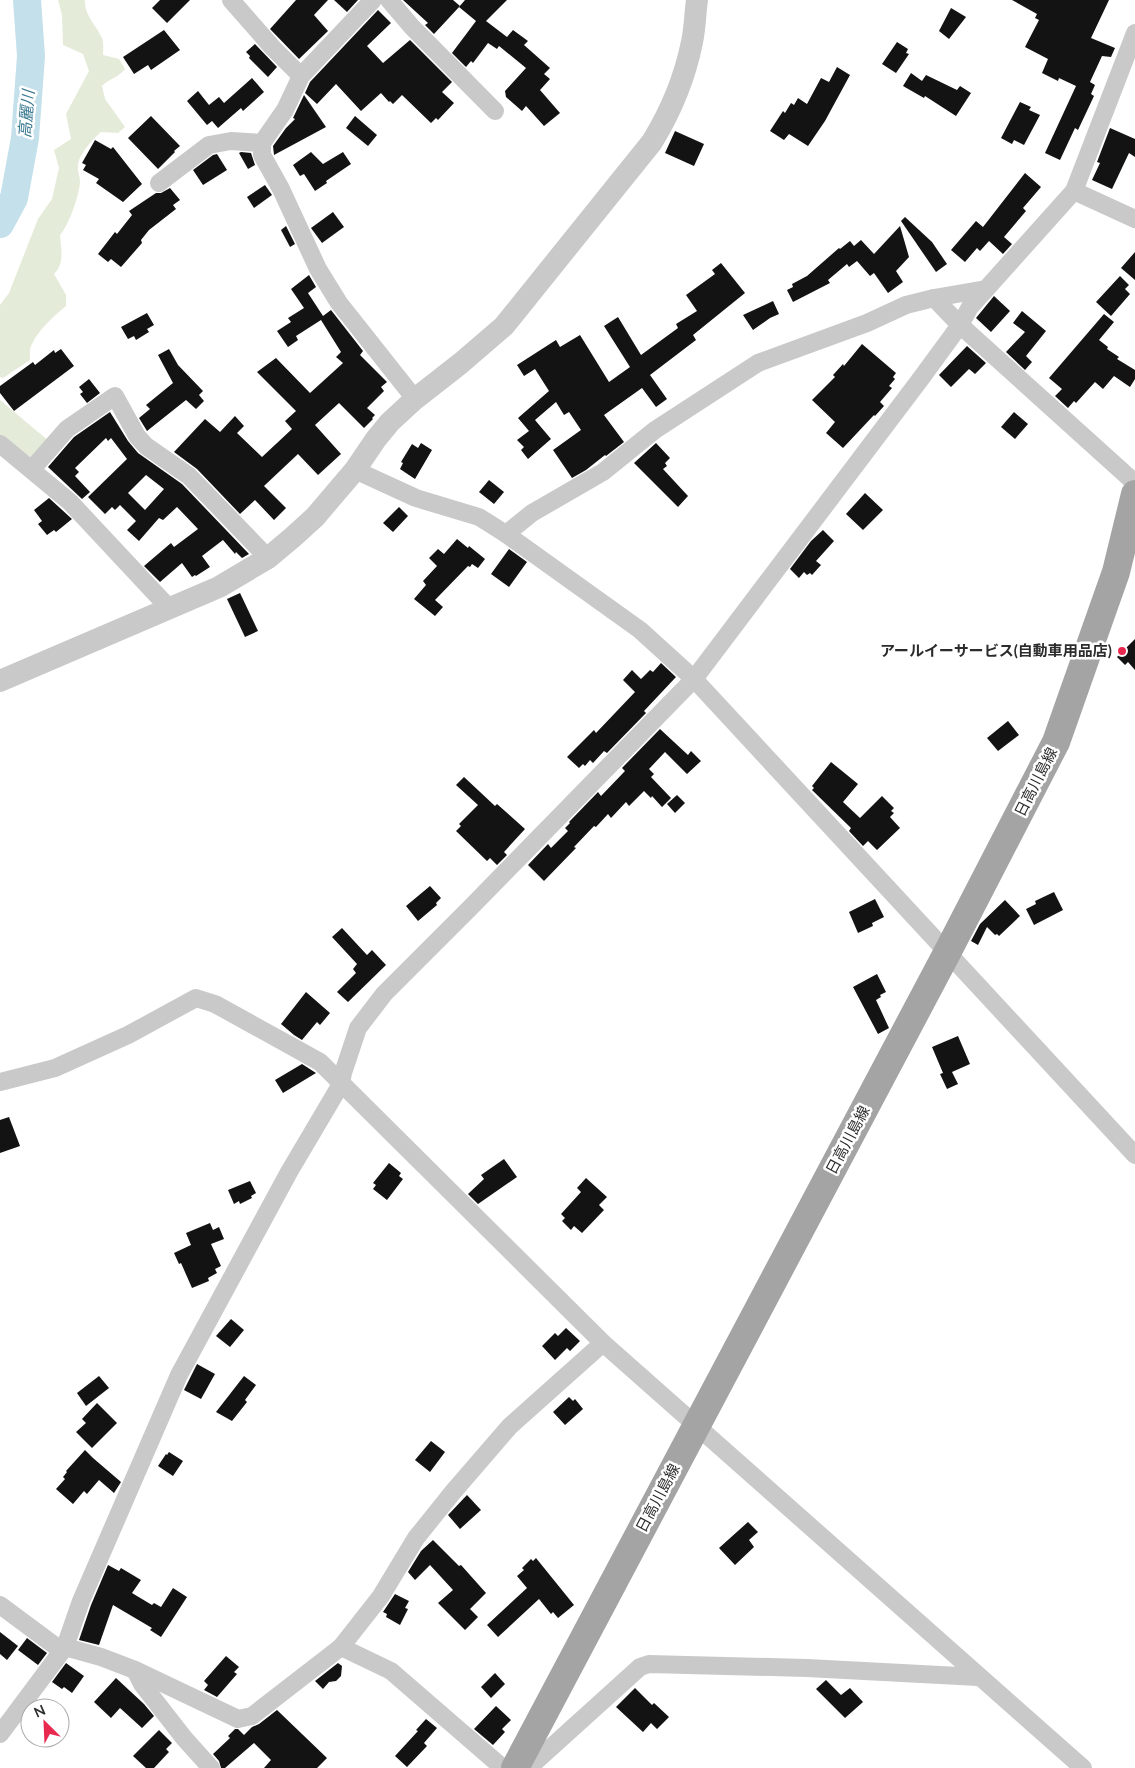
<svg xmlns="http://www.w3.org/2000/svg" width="1135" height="1768" viewBox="0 0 1135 1768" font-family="Lato,'Noto Sans JP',sans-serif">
<rect width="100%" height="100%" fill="#fff"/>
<g fill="#e5ebd9">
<path d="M58,0h27c-1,15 11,25 17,38 2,5 1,12 1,17l16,4 6,10c-8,10 -16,9 -23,17l3,13 20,28 -7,6 -17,-1c-8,7 -23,23 -23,34 -1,5 2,10 2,16 -1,14 -11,43 -20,53 1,15 5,28 -6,39l12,21v11c-12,10 -27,23 -34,38 -3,4 -2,11 -2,16l-27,18 -3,-1v-72l9,-12 29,-74 14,-20 7,-31 -5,-18 17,-11 -5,-25 23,-43 -6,-17 -20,-9 -1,-30z"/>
<path d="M0,400l50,42 -19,22 -31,-26z"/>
</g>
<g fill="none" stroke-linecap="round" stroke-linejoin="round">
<path stroke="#c4e1eb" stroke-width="28" d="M0,224l14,-26 11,-60 6,-82 -4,-56"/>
</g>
<g fill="#131313" fill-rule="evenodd">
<path d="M160,0h30l-23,23 -15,-15z"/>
<path d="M296,0h32l-14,15 14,16 -29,28 -29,-30z"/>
<path d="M334,0h24l-11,12z"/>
<path d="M403,0h50l7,6 -26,28 -9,-9 3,-2z"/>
<path d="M465,0h42l-21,21 21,16 6,-7 15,11 -4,4 26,23 -6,6 6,5 -10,11 20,23 -16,13 -18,-20 -4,5 -16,-14 -1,-6 21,-23 -27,-22 -2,3 -9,-6 -15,20 -2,-2 -5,6 -14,-14 24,-32 -17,-14z"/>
<path d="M1012,0h97l-18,38 24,10 -4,9 -9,-1 -12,26 5,3 -4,9 3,2 -16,34 -3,-2 -15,32 -15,-7 31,-67 -17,-8 -1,3 -16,-8 6,-14 -23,-12 14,-27 -4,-2 2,-4z"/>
<path d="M951,8l15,9 -17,22 -10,-8z"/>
<path d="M378,10l13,13 -24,23 16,17 27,-23 42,42 -10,10 12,11 -16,17 -2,-2 -5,5 -29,-28 -9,9 -3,-3 -1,1 -8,-9 -20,18 -25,-27 -19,20 -12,-11 5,-11z"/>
<path d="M164,30l16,20 -29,20 -3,-5 -14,9 -11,-17z"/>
<path d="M897,42l11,7 -2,4 3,1 -13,19 -14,-9z"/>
<path d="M255,44l22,23 -9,10 -19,-19 1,-2 -4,-4z"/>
<path d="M837,67l13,8 -25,46 -17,25 -19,-12 -5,6 -14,-9 13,-20 2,2 6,-10 3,2 4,-7 9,6 14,-26 8,4z"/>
<path d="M911,73l11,8 4,-6 31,15 3,-4 11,7 -15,23 -31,-20 -1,2 -21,-12z"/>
<path d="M252,78l12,14 -21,19 -2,-3 -23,20 -6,-7 -5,4 -20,-24 11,-10 11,14 10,-8 5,6z"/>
<path d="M304,95l22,32 -52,28 -1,-9 13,-18 9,-9 -2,-1z"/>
<path d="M1020,102l11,5 -2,3 11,5 -16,30 -10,-5 -2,4 -11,-6z"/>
<path d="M151,116l29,30 -6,5 1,1 -17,17 -30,-31z"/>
<path d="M355,116l22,19 -9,11 -22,-18z"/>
<path d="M1110,128l25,11v18l-6,-4 -17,36 -20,-9 8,-17 -3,-1z"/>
<path d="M675,131l29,13 -10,22 -29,-13z"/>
<path d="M95,140l16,9 2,-2 29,37 -19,18 -27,-19 3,-4 -16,-9 3,-5 -4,-2z"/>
<path d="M241,152l10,1 4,12 -7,4 -9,-16z"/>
<path d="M311,152l12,12 20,-12 8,12 -25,17 1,2 -12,8 -11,-17 -4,2 -7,-11z"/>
<path d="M217,154l10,16 -24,15 -10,-15 20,-15z"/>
<path d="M1025,173l16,14 -18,21 3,3 -22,26 8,7 -9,10 -14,-13 -9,10 -3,-3 -12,14 -14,-12 25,-29 7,6z"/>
<path d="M265,185l7,10 -18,13 -7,-11z"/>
<path d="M170,188l10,12 -7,5 3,4 -27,21 -8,10 1,3 -21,24 -10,-8 -3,3 -10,-8 17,-22 2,2 15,-19 -3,-4 27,-18h5z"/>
<path d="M333,212l11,15 -22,16 -11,-15z"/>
<path d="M905,217l27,25 15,22 -11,8 -35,-51z"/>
<path d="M286,226l9,18 -5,3 -9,-17z"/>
<path d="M900,226l9,31 -13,14 7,11 -15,11 -14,-20 -4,3 -13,-15 -8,6 -2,-3 -19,16 2,3 -37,19 -6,-12 6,-3 -1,-3 15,-8 32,-28 1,1 10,-8 4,5 7,-6 13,14z"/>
<path d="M1135,252v28l-14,-12z"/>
<path d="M721,263l24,30 -52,42 3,5 -46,35 17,24 -11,8 -14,-19 -38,27 20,27 -18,14 -1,-1 -19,15 -14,8 -19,-28 28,-20 -12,-18 -5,3 -8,-13 -21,18 16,19 -23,20 -7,-9 3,-3 -7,-7 12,-9 -11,-13 31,-27 -14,-22 -11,7 -7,-11 39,-25 4,7 20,-12 29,47 21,-15 -26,-41 14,-9 23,38 37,-27 -2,-4 21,-13 -11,-16 29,-21 -3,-4z"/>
<path d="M309,275l7,12 -8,6 15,23 8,-6 32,41 -3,4 27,27 -6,5 3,4 -17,17 8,7 -3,3 1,1 -9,9 -25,-25 -24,22 26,29 -23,21 -20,-21 -34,32 22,22 -12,12 -19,-20 -15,14 -43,-45 -23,-17 31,-33 15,13 15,-16 9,10 -7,7 25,24 30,-28 -7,-8 11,-10 -39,-39 19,-14 34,35 33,-30 -7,-6 5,-5 -20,-32 -25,16 2,4 -10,7 -11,-16 14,-9 -3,-4 16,-10 -13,-19z"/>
<path d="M1120,276l9,9 -4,4 5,5 -19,22 -15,-14z"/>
<path d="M994,296l16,15 -19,21 -15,-14z"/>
<path d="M773,301l6,13 -9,4 -17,12 -10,-15z"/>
<path d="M1022,311l24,20 -20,25 6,6 -7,8 -19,-18 19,-20 -12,-9z"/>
<path d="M147,313l7,12 -7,4 2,3 -13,8 -2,-4 -6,3 -7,-12z"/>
<path d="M1104,314l10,8 -15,18 9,7 -1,2 12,8 -2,2 18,11v9l-5,8 -16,-11 -11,13 -8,-7 -19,21 -2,-2 -6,7 -13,-12 7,-7 -13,-11z"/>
<path d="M862,344l34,29 -3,4 2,2 -6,7 3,2 -12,14 4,4 -9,10 -1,-1 -31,33 -17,-15 9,-11 -23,-22 23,-23 -2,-2 10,-11 1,2z"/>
<path d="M967,346l19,17 -11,11 -6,-5 -18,18 -12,-12z"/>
<path d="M61,349l13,17 -60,45 -14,-18v-7l33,-24 2,3 19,-15 1,3z"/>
<path d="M169,349l9,16 25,26 -4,4 5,6 -8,8 -10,-9 -39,31 -8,-13 11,-9 -4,-4 27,-22 -15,-28z"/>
<path d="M89,379l11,14 -13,10 -7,-9 3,-2 -4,-5z"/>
<path d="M110,412l18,29 10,12 44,31 67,70 -7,4 -6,-6 -1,2 -12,-14 -21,16 8,11 -14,9 -1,-1 -3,2 -10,-14 -22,19 -16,-16 27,-23 3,4 24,-18 -21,-22 -14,13 -4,-2 -20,23 -12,-11 9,-9 -16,-16 -5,5 -3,-3 -7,7 -17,-17 39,-38 -16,-21 -3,3 -2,-3 -31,30 4,4 -4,4 15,16 -8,7 -34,-32 26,-30zM146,475l18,14 -19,21 -17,-17z"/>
<path d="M1014,412l14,12 -13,15 -14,-12z"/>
<path d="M421,443l11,7 -17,29 -15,-10 3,-6 -2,-1 11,-18 6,4z"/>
<path d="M656,443l14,15 -5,5 2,3 -4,3 25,27 -10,11 -44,-44z"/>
<path d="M489,480l15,12 -10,12 -15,-12z"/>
<path d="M865,493l18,17 -20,20 -17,-16z"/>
<path d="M49,498l23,21 -16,13 -2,-2 -7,5 -9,-11 4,-3 -8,-11z"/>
<path d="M399,507l9,9 -15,16 -10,-9z"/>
<path d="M823,530l11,11 -18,20 5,4 -9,10 -2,-2 -3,2 -3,-3 -5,6 -9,-9 21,-28z"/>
<path d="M457,539l11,9 1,-2 16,13 -7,9 -6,-4 -2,3 -2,-1 -33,34 8,7 -8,9 -21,-17 12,-14 -3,-4 14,-15 -8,-8 9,-9 6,5z"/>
<path d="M509,549l18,13 -18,25 -18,-13z"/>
<path d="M240,593l18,38 -13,6 -18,-38z"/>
<path d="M1135,639v31l-7,-8 -3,3 -8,-8z"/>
<path d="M661,663l15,14 -32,34 2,2 -39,40 -3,-2 -11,12 -3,-3 -5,6 -2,-2 -4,4 -12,-11 27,-27 2,3 39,-41 -12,-12 9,-10 9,9 9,-9 3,2z"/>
<path d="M1008,721l11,14 -21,16 -11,-13z"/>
<path d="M660,729l28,26 3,-4 10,10 -14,13 -22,-22 -16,17 5,5 -3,3 20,21 -9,9 -10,-11 -1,2 -7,-7 -15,15 -3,-4 -15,16 -3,-4 -12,13 -2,-1 -20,21 2,1 -32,33 -16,-16 20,-21 3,4 17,-17 -3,-3 5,-5 -1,-1 29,-30 3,4 24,-25 -3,-3z"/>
<path d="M831,762l27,22 -15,18 17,16 22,-22 12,12 -3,3 3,2 -4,4 10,11 -23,22 -9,-9 -5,5 -14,-15 2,-3 -39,-38 2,-2 -2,-2z"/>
<path d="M464,777l31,29 2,-2 28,25 -21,23 3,3 -10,10 -7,-7 -3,3 -31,-30 5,-5 -2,-2 19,-19 -22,-20z"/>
<path d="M677,795l8,8 -10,10 -8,-9z"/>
<path d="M430,886l11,12 -5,5 1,2 -19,16 -12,-15z"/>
<path d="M1054,892l9,18 -29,15 -8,-16 10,-5 -1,-3z"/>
<path d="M875,899l9,18 -12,6 1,3 -15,7 -9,-21z"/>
<path d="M1005,900l15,16 -21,20 -2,-2 -2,1 -8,-8 -9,18 -7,-4 9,-17z"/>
<path d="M342,928l25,27 5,-5 14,15 -38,37 -11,-10 19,-19 -3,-4 4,-5 -25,-27z"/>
<path d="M877,974l9,18 -6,3 1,2 -5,3 13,28 -11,6 -25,-47z"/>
<path d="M306,992l24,21 -10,12 -3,-3 -15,18 -8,-5 -13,-11z"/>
<path d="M958,1036l12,28 -18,8 6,12 -11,5 -7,-15 3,-1 -11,-26z"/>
<path d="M302,1064l14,9 -33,20 -8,-13z"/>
<path d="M9,1117l11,29 -20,7v-33z"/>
<path d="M504,1159l13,18 -39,27 -10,-10 16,-15 -3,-4z"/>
<path d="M389,1163l12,10 -2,3 4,3 -16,21 -14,-11 3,-4 -3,-2z"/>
<path d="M586,1178l21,19 -8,8 5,5 -22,23 -8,-7 -3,4 -9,-9 3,-3 -4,-4 20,-22 -4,-4z"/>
<path d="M250,1181l6,12 -5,3 1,2 -12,6 -1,-3 -5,3 -6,-14z"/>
<path d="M210,1223l3,7 6,-3 5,12 -13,5 10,22 -6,3 2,4 -9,5 1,3 -17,7 -11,-25 -2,1 -5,-11 17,-8 -5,-12z"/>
<path d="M231,1319l13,11 -14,17 -14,-11z"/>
<path d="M566,1328l14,13 -10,10 -3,-3 -12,12 -13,-14 13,-13 3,3z"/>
<path d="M197,1364l18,10 -14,25 -17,-9z"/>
<path d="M99,1376l10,12 -23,18 -9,-13z"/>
<path d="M244,1376l12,9 -11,15 2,2 -15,19 -16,-9z"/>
<path d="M569,1397l4,4 2,-2 8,10 -18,16 -12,-13z"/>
<path d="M97,1403l20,20 -25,25 -16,-16 10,-9 -4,-4z"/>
<path d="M431,1441l14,11 -15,20 -15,-12z"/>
<path d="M85,1450l8,8 28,24 -7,11 -15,-13 -12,14 -3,-3 -11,13 -17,-15 9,-10 -2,-2 4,-5 -1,-1z"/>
<path d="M169,1452l14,9 -10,15 -15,-10 8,-12 1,1z"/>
<path d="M467,1495l14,15 -21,19 -12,-14z"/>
<path d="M748,1522l10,10 -9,8 5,7 -19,18 -16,-17z"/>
<path d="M433,1540l26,26 2,-1 25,28 -16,16 8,8 -13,13 -27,-27 15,-13 -23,-25 -15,15 -7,-8 13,-21z"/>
<path d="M536,1558l38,47 -16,13 -5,-6 -2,2 -12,-15 -41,38 -11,-12 40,-37 -10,-12 7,-6 -2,-2 9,-9 2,2z"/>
<path d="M108,1565l11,6 2,-3 20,12 -9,13 20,12 2,-2 7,4 12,-19 14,9 -26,40 -11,-7 2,-2 -39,-23 -14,40 -20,-5 12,-35z"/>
<path d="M395,1594l14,7 -4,7 3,1 -8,16 -14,-8 1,-3 -4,-2z"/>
<path d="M0,1632l18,14 -11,14 -7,-6z"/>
<path d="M27,1638l20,15 -9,12 -20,-15z"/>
<path d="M226,1656l13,11 -5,5 3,2 -20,23 -13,-7 4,-5 -4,-4z"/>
<path d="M66,1663l18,13 -12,17 -8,-6 -2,2 -10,-7z"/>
<path d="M338,1663l4,3 -1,10 -5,5 -7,1 -6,7 -8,-8z"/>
<path d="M495,1673l10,11 -14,14 -10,-11z"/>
<path d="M116,1678l28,26 10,12 -12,12 -22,-20 -9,10 -17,-16z"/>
<path d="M826,1680l15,15 9,-7 13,14 -18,16 -29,-29z"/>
<path d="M635,1688l17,17 2,-2 15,14 -12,12 -6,-6 -8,9 -27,-25z"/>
<path d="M496,1706l15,14 -9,9 3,3 -12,13 -19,-16z"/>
<path d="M277,1710l50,48 -10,10h-53l7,-8 -17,-17 -29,25h-4l-2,-7 -6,-7 17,-16 -2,-2 7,-7h3l6,6 8,-8 7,-3z"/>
<path d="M426,1719l11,9 -13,15 3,3 -20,21 -12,-11 23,-25 -2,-1z"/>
<path d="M159,1730l13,13 -6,6 3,3 -15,16h-8l-13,-12z"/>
</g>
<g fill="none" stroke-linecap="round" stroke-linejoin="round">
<g stroke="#c9c9c9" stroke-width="18">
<path d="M231,0l41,47 29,29"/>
<path d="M373,0l-72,76 -16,34 -23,33v12l19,34 37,80 21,34 76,96"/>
<path d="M389,0l23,27 83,84"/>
<path d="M159,183l50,-38 22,-4 31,2"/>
<path d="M1074,191l61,28"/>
<path d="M934,298l26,27 175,158"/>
<path d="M0,444l70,58 100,107"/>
<path d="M32,469l35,-40 48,-33 22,40 9,10 43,30 79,82"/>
<path d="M355,470l61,28 63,19 27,17 134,96 54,49 441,476"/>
<path d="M506,534l26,-21 71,-41 52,-42 103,-67 109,-40 39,-18 28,-7 52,-9"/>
<path d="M0,1082l55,-14 73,-33 68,-37 19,6 105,58 283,281 480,425"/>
<path d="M0,1605l62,46"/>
<path d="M65,1647l36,10 34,13 103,49 14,-3 89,-69 40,-51 35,-58 37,-46 57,-66 93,-83"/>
<path d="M341,1647l50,24 112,97"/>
<path d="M135,1670l7,14 42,54 27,30"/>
<path d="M0,1734l65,-87 16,-46 98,-226 110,-203 52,-88 2,-11 15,-45 26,-34 85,-85 225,-230 228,-302 38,-52 10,-18 104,-116 61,-158"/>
<path d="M526,1768l9,-6 105,-95 9,-3 158,4 171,9"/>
</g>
<path stroke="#c9c9c9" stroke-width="22" d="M0,681l219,-94 49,-29 25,-21 22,-20 40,-47 21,-31 14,-17 25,-23 46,-36 43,-37 148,-184c19,-31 33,-65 40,-100 3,-13 3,-28 5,-42"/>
<path stroke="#a4a4a4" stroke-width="28" d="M515,1768l432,-815 109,-211 60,-170 19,-78"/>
</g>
<circle fill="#e92850" stroke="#fff" stroke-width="2" cx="1122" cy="651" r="5"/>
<g text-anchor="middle" stroke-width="5" stroke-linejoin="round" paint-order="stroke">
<g font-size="15" font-weight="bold" fill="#2c2c2c" stroke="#fff" text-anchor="end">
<text x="1112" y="656">アールイーサービス(自動車用品店)</text>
</g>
<g font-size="15" fill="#2c2c2c" stroke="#fff">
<text transform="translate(1036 782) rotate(-63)" y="5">日高川島線</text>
<text transform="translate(848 1140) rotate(-62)" y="5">日高川島線</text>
<text transform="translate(658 1498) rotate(-62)" y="5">日高川島線</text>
</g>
<g font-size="16" font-style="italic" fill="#397990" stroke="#fff">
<text transform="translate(26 114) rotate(-85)" y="6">高麗川</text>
</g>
</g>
<g transform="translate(45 1723) rotate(336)"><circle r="24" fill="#ffffff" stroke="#ababab"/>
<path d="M0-4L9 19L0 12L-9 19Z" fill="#e92850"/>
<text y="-8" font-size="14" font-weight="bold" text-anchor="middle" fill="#2c2c2c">N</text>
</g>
</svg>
